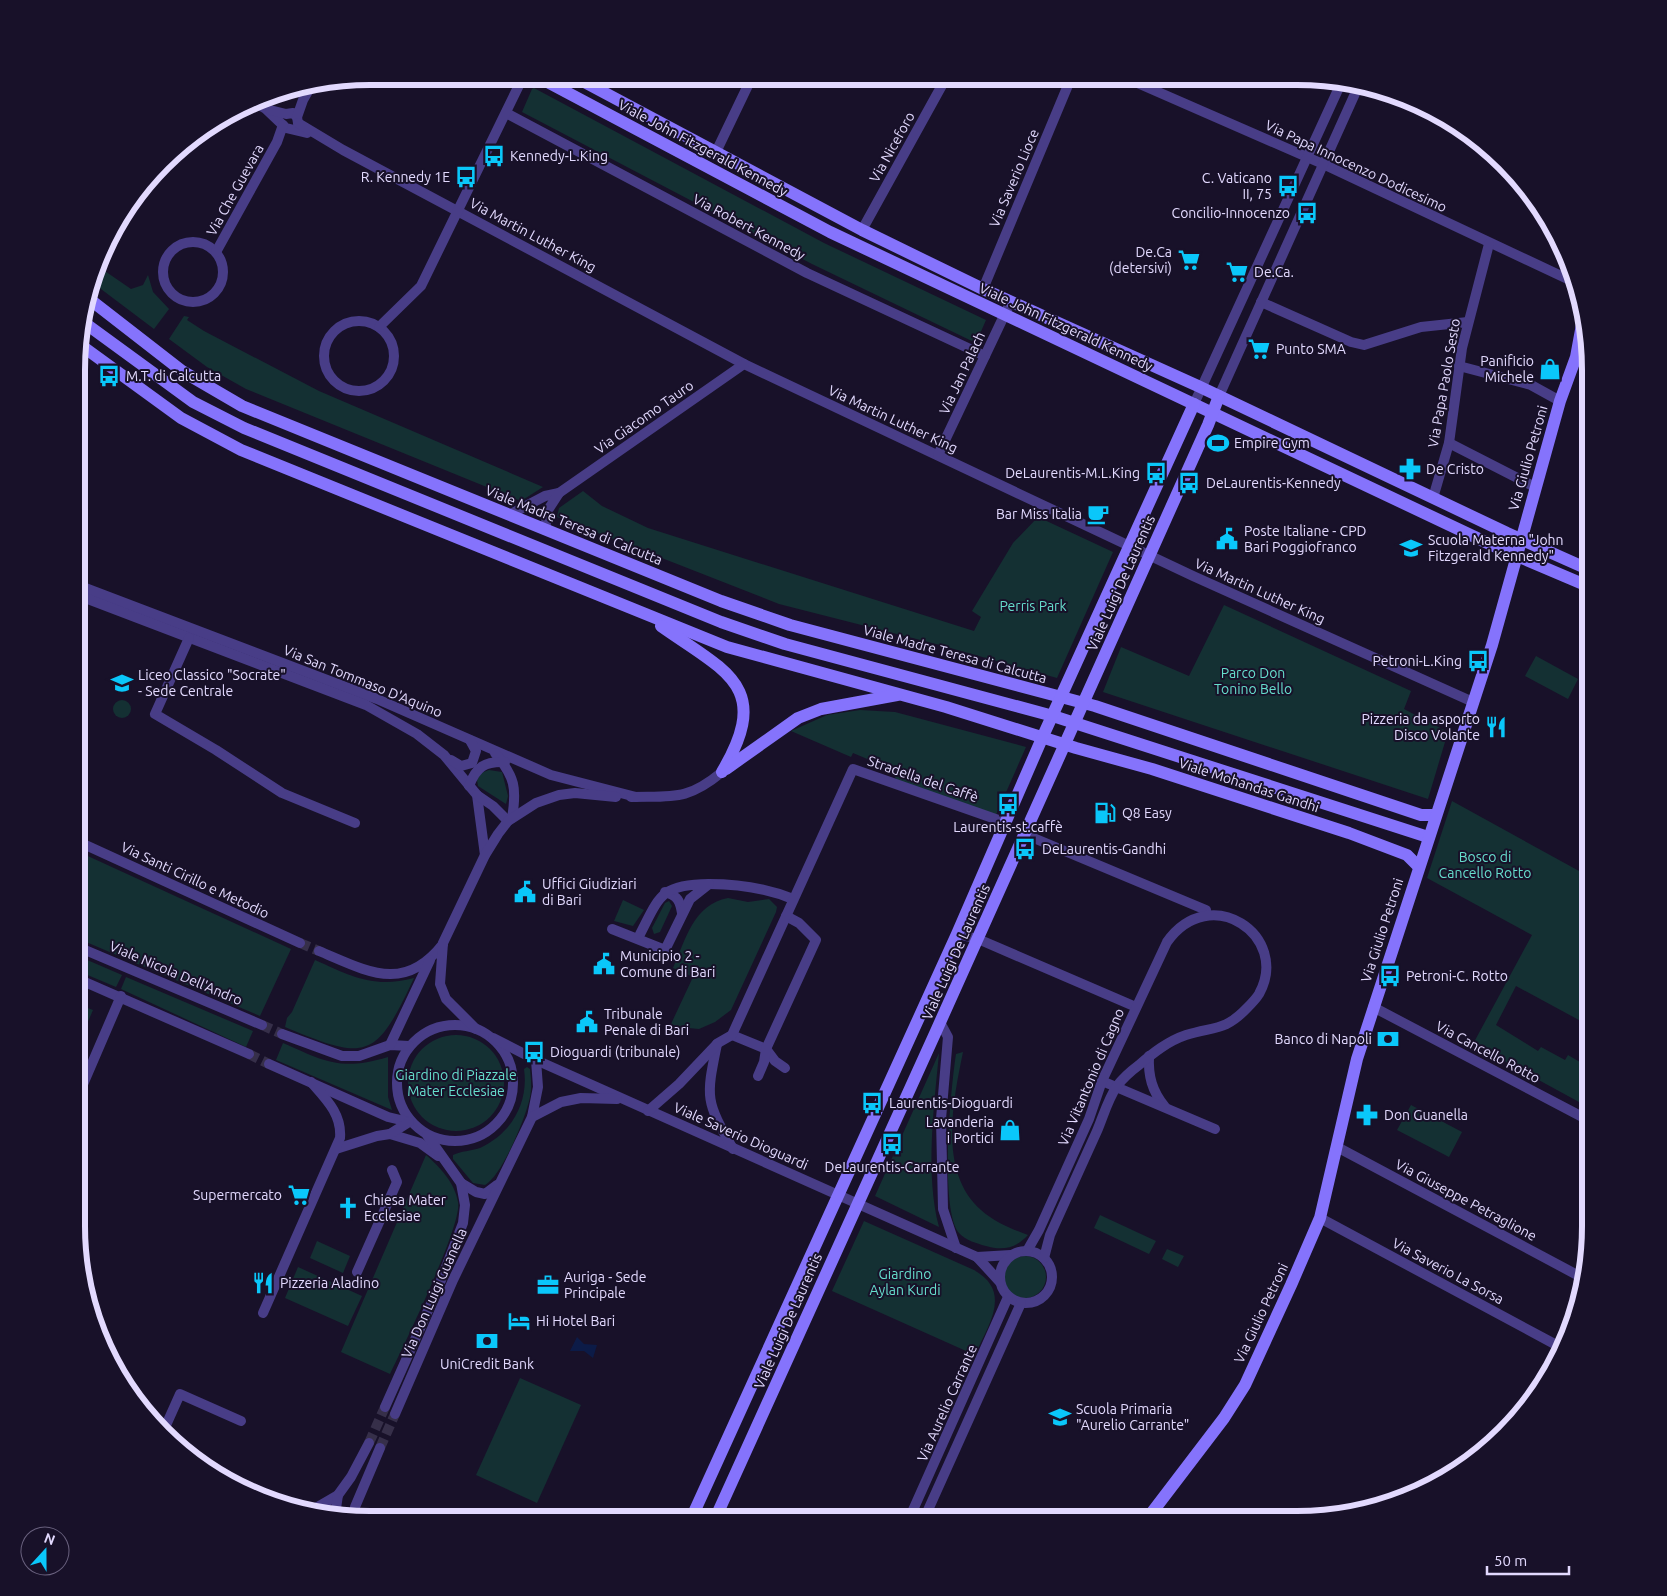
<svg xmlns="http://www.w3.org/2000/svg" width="1667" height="1596" viewBox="0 0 1667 1596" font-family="Ubuntu,sans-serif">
<rect width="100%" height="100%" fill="#181129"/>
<g fill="#143033">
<path d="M534,88l290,155 162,77 -10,23 -164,-79 -290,-152 10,-23z"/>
<path d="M99,267l32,22 12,-4 5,-10 5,17 16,17 -15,20 -61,-46z"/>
<path d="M184,316l5,1 -2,3 17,11 115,60 224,96 -22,14 -275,-112 -39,-22 -38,-28z"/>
<path d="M583,491l19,15 46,22 326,103 7,-14 -9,-6 41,-68 25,-26 75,35 -56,126 -121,-34 -157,-40 -222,-87 2,-9z"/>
<path d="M1224,605l187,86 -7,18 44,23 -20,67 -325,-107 18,-45 68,29z"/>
<path d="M1536,656l42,23 -10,20 -43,-23z"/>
<circle cx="122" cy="709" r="9"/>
<path d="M860,710l35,2 131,35 -30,68 -99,-34 -6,-12 -38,-16 -2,4 -60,-26 36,-16z"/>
<path d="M489,770l13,2 6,24 -2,8 -28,-18 -1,-6 4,-7z"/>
<path d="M1452,801l138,76v149l-74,-40 -20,39 42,26 3,-4 24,13 3,-5 22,13v40l-117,-64 59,-109 -105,-57z"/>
<path d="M79,852l212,97 -31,67 -181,-77z"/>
<path d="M728,898l20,4 21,-3 8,8 -1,5 -45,98 -16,12 -16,7 -21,-2 -7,-3 22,-47 -20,-9c13,-29 20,-63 55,-70z"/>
<path d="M623,900l21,10 -11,16 -19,-5z"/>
<path d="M669,901l3,5 -12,26 -6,2 -2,-6 13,-25z"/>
<path d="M78,956l44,19 -6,12 -38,-16z"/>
<path d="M315,960c36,16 59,29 99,18 -38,81 -46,84 -129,49l2,-9 5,-6z"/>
<path d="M126,977l127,54 -7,16 -125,-58z"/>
<path d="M85,1007l8,3 -15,35v-21z"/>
<circle cx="456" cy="1083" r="48"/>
<path d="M283,1043c43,19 58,28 105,14v40l4,13 -116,-50z"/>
<path d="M963,1052c-10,49 -25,120 18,158 13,12 31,19 47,25 -12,13 -25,16 -42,11 -8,-2 -21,-6 -27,-13 -20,-24 -8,-147 -3,-179z"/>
<path d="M939,1053c-5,54 -14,121 0,174l-64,-31z"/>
<path d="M527,1067l3,2c1,10 2,18 0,28 -4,20 -28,79 -45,88l-12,-2 -20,-24v-4c8,-4 18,-4 27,-7 31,-14 49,-45 44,-79z"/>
<path d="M1411,1105l51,27 -13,25 -52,-27z"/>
<path d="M426,1155c14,12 29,28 32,47 5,22 -55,145 -68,172l-49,-22z"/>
<path d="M1100,1215l56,26 -7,13 -55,-26z"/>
<path d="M864,1221l110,49c39,22 14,55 1,85l-143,-64z"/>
<path d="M317,1241l33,15 -7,17 -33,-15z"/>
<path d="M1167,1249l17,7 -6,11 -16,-8z"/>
<circle cx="1025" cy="1277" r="21"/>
<path d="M298,1267l64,29 -14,30 -63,-28z"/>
<path d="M520,1378l61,27 -44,98 -61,-28z"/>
</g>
<path fill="#0c1b47" d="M577,1337l7,7 13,1 -4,13 -9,-7h-14z"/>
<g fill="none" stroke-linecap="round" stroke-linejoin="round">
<g stroke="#362f49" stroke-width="10" stroke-dasharray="10 5" stroke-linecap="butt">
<path d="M300,943l19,8"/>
<path d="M262,1025l20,9"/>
<path d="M249,1054l20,10"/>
<path d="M369,1443l16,-36"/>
<path d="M380,1448l15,-34"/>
</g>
<g stroke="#483d87" stroke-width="10">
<path d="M1126,78l197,86 251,118"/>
<path d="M256,103l10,6 20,19 21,5"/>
<path d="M270,110l16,4 7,-1 4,4 1,6"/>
<path d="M506,113l301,160 178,83"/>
<path d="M297,117l6,-17 8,-14"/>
<path d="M298,123l45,27 401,214 449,212 280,126"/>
<path d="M716,152l36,-75"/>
<path d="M862,230l84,-152"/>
<circle cx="193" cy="272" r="30"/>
<path d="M216,252l61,-110 6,-17"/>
<path d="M983,289l88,-211"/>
<path d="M1261,302l90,40 13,3 57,-18 47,-5"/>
<circle cx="359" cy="356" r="35"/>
<path d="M379,327l42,-41 102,-209"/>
<path d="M1576,357l14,8"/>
<path d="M1459,366l72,19 29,16"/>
<path d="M1219,396l139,-309"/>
<path d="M1194,404l148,-323"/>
<path d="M1449,443l86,44"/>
<path d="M938,455l73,-154"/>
<path d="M1433,498l16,-55 13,-95 27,-104"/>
<path d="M509,515l36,-19 14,-3"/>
<path d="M545,530l3,-20 11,-17 185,-129"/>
<path d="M80,586l297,113 174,76 85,22"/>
<path d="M80,596l286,109 51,29 27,21 33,40 8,60"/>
<path d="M189,638l-34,76 61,36 66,43 73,30"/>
<path d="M495,753c20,24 22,35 17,65"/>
<path d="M451,760l10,6 11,-3 4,-12 -6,-11"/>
<path d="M469,786c7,-19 16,-25 36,-24"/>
<path d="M477,795l16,11 15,15"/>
<path d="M631,797c42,-1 56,4 91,-25"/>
<path d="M1024,834l182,76"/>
<path d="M79,842l221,101"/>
<path d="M709,884c29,0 57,4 84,15"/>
<path d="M665,892c13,4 15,9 17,21"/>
<path d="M612,929l53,21 25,-51 19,-15c-50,0 -50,14 -71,54"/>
<path d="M957,934l21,5 158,68"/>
<path d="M78,947l184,78"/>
<path d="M319,951c48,20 85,43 124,-7"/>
<path d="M78,979l171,75"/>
<path d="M1373,1007l217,114"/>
<path d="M941,1024l7,13 -7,82 2,90 13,39"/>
<circle cx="455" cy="1083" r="58"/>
<path d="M476,1029l-30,-30 -6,-15 3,-41 42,-88 13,-21 10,-13 28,-18 23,-8 16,-2 41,4"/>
<path d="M282,1034l60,22h17l31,-11 19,1"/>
<path d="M732,1035l34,14 9,12 10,7"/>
<path d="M493,1038l43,22 441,197 34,-2"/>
<path d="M717,1044c-11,54 -12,56 16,105"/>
<path d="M390,1045l40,-85"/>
<path d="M1149,1056c-1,20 3,35 16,51"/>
<path d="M269,1064l119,53 21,5"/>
<path d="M758,1076l6,-14 2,-13 50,-109 -17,-17 -13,-7"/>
<path d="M1102,1081l113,48"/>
<path d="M78,1096l43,-100"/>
<path d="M648,1111l31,-27 39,-41 14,-8 121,-266 154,54"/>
<path d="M532,1117l6,-30 -2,-27"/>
<path d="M390,1134l30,9 18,13"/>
<path d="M1337,1147l244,130"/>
<path d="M336,1149l41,-13 13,-2 19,-12"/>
<path d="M461,1183l15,9 9,2 12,-9"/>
<path d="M1320,1218l242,130"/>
<circle cx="1026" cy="1277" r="26"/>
<path d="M1027,1251l12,-21 50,-111 13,-38 65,-139c43,-61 124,-6 92,52 -3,5 -8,10 -12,14 -23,24 -33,18 -61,27 -18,6 -33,18 -47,30 -8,6 -16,13 -22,21 -9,13 -14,31 -20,45 -16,35 -31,69 -47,104l-6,23"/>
<path d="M977,1257l23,25"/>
<path d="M357,1272l40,-90 -5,-12"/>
<path d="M263,1313l77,-175c2,-24 -14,-39 -29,-56"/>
<path d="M385,1407l53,-119 25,-65 2,-18 -4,-22 -34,-48"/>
<path d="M395,1414l58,-134 79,-163 29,-15 20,-4 36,1"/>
<path d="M163,1432l17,-38 61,27"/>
<path d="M314,1509l24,-14 13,-18 18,-34"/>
<path d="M335,1515l3,-20"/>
<path d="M356,1519l-1,-12 25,-59"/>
<path d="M909,1519l99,-222"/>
<path d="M924,1519l97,-216"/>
</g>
<g stroke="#8573fc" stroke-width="12">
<path d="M538,77l292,155 666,315 94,40"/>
<path d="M575,77l287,153 121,59 215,97 309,147 83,37"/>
<path d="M88,298l94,73 60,35 479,195 69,24 305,81 326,109h14"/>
<path d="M82,321l111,81 51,26 477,194 64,22 268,72 375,121"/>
<path d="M82,346l99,72 60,32 486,197 219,60 130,41 76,21 197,64 58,22 11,11"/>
<path d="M661,626c65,46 112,60 61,146"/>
<path d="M726,769l72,-51 23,-9 76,-14"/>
<path d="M691,1519l266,-585 86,-198 151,-332"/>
<path d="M715,1519c165,-364 331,-729 493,-1094l11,-29"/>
<path d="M1147,1519l77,-101 21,-33 46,-100 29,-67 37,-159 135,-414 68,-244 16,-44 7,-38"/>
</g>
</g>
<defs>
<g id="bus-bare" transform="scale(1.725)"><path d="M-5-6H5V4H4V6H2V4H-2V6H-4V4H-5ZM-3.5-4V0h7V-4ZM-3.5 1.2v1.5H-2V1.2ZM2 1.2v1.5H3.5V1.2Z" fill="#0ac7fa" stroke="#181129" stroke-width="2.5" paint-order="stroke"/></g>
<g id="supermarket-bare" transform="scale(1.725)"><path d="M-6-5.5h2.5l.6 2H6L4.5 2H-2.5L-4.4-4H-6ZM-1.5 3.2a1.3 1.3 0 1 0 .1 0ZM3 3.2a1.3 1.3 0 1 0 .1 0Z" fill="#0ac7fa" stroke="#181129" stroke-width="2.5" paint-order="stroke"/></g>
<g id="shop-bare" transform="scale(1.725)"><path d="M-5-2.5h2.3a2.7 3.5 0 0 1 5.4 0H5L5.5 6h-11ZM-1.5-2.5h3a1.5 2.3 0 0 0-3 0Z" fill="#0ac7fa" stroke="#181129" stroke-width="2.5" paint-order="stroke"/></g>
<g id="stadium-bare" transform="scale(1.725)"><path d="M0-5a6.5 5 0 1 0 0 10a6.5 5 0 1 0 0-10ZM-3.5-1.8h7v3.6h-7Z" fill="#0ac7fa" stroke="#181129" stroke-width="2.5" paint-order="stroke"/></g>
<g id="pharmacy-bare" transform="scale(1.725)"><path d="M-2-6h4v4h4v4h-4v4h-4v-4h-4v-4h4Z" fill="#0ac7fa" stroke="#181129" stroke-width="2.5" paint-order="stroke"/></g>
<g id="cafe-bare" transform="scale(1.725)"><path d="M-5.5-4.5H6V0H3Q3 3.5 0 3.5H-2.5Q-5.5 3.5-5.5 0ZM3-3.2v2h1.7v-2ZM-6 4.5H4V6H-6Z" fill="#0ac7fa" stroke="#181129" stroke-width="2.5" paint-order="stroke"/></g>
<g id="civic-bare" transform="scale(1.725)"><path d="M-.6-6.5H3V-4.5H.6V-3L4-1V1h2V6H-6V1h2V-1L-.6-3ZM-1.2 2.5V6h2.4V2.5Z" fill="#0ac7fa" stroke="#181129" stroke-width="2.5" paint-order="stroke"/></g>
<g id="school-bare" transform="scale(1.725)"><path d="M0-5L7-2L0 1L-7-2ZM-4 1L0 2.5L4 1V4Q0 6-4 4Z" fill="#0ac7fa" stroke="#181129" stroke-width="2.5" paint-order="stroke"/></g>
<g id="restaurant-bare" transform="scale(1.725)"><path d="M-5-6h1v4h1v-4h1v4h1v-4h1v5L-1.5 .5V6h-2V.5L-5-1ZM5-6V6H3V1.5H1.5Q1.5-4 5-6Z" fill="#0ac7fa" stroke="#181129" stroke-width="2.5" paint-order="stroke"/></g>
<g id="fuel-bare" transform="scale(1.725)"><path d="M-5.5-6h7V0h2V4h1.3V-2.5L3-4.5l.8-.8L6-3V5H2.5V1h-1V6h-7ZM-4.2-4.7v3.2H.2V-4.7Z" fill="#0ac7fa" stroke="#181129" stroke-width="2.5" paint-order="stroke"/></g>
<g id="bank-bare" transform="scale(1.725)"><path d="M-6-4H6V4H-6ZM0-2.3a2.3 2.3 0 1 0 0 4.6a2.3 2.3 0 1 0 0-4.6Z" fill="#0ac7fa" stroke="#181129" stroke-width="2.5" paint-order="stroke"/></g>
<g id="church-bare" transform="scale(1.725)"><path d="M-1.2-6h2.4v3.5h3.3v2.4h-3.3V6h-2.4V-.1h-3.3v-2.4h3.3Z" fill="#0ac7fa" stroke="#181129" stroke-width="2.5" paint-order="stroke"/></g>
<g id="office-bare" transform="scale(1.725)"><path d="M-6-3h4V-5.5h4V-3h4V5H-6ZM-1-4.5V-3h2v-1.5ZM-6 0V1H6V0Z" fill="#0ac7fa" stroke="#181129" stroke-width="2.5" paint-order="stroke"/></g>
<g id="hotel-bare" transform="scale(1.725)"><path d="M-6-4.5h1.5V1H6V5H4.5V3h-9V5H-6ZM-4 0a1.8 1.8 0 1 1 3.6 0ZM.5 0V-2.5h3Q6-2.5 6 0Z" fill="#0ac7fa" stroke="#181129" stroke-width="2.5" paint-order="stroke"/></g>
</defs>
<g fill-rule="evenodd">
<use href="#bus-bare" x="494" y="156"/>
<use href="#bus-bare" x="466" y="177"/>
<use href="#bus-bare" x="1288" y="186"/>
<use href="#bus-bare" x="1307" y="213"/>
<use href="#supermarket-bare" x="1189" y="260"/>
<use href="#supermarket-bare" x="1237" y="272"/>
<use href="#supermarket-bare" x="1259" y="349"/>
<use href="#shop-bare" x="1550" y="369"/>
<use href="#bus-bare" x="109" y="376"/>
<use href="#stadium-bare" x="1218" y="443"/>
<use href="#pharmacy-bare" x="1410" y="469"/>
<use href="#bus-bare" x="1156" y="473"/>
<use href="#bus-bare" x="1189" y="483"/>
<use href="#cafe-bare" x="1098" y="514"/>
<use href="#civic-bare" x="1227" y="539"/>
<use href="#school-bare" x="1411" y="548"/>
<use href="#bus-bare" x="1478" y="661"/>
<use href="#school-bare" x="122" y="683"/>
<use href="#restaurant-bare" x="1496" y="727"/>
<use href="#bus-bare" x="1008" y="804"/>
<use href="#fuel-bare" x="1105" y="813"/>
<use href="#bus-bare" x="1025" y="849"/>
<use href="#civic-bare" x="525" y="892"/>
<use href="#civic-bare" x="604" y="964"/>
<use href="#bus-bare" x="1390" y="976"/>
<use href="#civic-bare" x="587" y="1022"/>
<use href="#bank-bare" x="1388" y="1039"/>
<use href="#bus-bare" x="534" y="1052"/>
<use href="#bus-bare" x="872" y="1103"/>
<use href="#pharmacy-bare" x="1367" y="1115"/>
<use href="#shop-bare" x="1010" y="1130"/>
<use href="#bus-bare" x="892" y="1144"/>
<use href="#supermarket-bare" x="299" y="1195"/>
<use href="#church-bare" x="348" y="1208"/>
<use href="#restaurant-bare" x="263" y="1283"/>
<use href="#office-bare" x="548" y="1285"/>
<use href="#hotel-bare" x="519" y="1321"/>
<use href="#bank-bare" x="487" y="1341"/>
<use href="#school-bare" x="1060" y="1417"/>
</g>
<g text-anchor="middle" stroke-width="4" stroke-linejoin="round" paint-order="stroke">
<g font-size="14" fill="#e2d9fe" stroke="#181129">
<text transform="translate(892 147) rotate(-61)" y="5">Via Niceforo</text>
<text transform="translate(703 148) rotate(28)" y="5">Viale John Fitzgerald Kennedy</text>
<text transform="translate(1356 166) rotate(25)" y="5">Via Papa Innocenzo Dodicesimo</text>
<text transform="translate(1014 178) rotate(-67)" y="5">Via Saverio Lioce</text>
<text transform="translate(235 190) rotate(-61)" y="5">Via Che Guevara</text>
<text transform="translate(749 227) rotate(28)" y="5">Via Robert Kennedy</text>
<text transform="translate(533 235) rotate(28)" y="5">Via Martin Luther King</text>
<text transform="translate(1066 327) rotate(25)" y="5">Viale John Fitzgerald Kennedy</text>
<text transform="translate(962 373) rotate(-65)" y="5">Via Jan Palach</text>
<text transform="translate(1444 383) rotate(-80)" y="5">Via Papa Paolo Sesto</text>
<text transform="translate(644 417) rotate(-35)" y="5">Via Giacomo Tauro</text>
<text transform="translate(893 419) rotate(25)" y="5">Via Martin Luther King</text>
<text transform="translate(1528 458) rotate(-74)" y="5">Via Giulio Petroni</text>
<text transform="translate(574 525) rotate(22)" y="5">Viale Madre Teresa di Calcutta</text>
<text transform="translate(1121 583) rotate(-66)" y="5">Viale Luigi De Laurentis</text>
<text transform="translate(1260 591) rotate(24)" y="5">Via Martin Luther King</text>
<text transform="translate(955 654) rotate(15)" y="5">Viale Madre Teresa di Calcutta</text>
<text transform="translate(363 681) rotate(22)" y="5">Via San Tommaso D'Aquino</text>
<text transform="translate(923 779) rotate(19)" y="5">Stradella del Caffè</text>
<text transform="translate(1249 785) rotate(18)" y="5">Viale Mohandas Gandhi</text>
<text transform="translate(195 880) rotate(25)" y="5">Via Santi Cirillo e Metodio</text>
<text transform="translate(1382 930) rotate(-72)" y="5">Via Giulio Petroni</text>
<text transform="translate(956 952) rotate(-66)" y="5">Viale Luigi De Laurentis</text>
<text transform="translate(176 973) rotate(23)" y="5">Viale Nicola Dell'Andro</text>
<text transform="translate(1488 1052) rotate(28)" y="5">Via Cancello Rotto</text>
<text transform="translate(1091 1077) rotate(-67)" y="5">Via Vitantonio di Cagno</text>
<text transform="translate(741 1136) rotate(24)" y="5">Viale Saverio Dioguardi</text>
<text transform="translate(1466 1200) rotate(28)" y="5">Via Giuseppe Petraglione</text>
<text transform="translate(1448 1271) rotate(28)" y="5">Via Saverio La Sorsa</text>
<text transform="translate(434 1293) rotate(-66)" y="5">Via Don Luigi Guanella</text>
<text transform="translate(1261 1313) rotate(-65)" y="5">Via Giulio Petroni</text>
<text transform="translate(788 1321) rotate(-66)" y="5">Viale Luigi De Laurentis</text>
<text transform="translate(947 1403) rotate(-66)" y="5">Via Aurelio Carrante</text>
</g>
<g font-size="14" fill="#e2d9fe" stroke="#181129" text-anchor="start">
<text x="510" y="161">Kennedy-L.King</text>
<text x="450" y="182" text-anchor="end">R. Kennedy 1E</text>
<text x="1272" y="183" text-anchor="end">C. Vaticano<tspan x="1272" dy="16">II, 75</tspan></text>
<text x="1290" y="218" text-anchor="end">Concilio-Innocenzo</text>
<text x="1172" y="257" text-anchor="end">De.Ca<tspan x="1172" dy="16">(detersivi)</tspan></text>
<text x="1254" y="277">De.Ca.</text>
<text x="1276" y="354">Punto SMA</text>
<text x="1534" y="366" text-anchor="end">Panificio<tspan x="1534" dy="16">Michele</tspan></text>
<text x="126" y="381">M.T. di Calcutta</text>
<text x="1234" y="448">Empire Gym</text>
<text x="1426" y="474">De Cristo</text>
<text x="1140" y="478" text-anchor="end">DeLaurentis-M.L.King</text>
<text x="1206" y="488">DeLaurentis-Kennedy</text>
<text x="1082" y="519" text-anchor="end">Bar Miss Italia</text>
<text x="1244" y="536">Poste Italiane - CPD<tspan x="1244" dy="16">Bari Poggiofranco</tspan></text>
<text x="1428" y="545">Scuola Materna "John<tspan x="1428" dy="16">Fitzgerald Kennedy"</tspan></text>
<text x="1462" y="666" text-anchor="end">Petroni-L.King</text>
<text x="138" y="680">Liceo Classico "Socrate"<tspan x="138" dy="16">- Sede Centrale</tspan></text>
<text x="1480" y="724" text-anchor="end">Pizzeria da asporto<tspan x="1480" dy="16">Disco Volante</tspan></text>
<text x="1122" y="818">Q8 Easy</text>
<text x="1008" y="832" text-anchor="middle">Laurentis-st.caffè</text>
<text x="1042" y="854">DeLaurentis-Gandhi</text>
<text x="542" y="889">Uffici Giudiziari<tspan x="542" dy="16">di Bari</tspan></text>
<text x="620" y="961">Municipio 2 -<tspan x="620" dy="16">Comune di Bari</tspan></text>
<text x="1406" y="981">Petroni-C. Rotto</text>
<text x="604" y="1019">Tribunale<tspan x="604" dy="16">Penale di Bari</tspan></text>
<text x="1372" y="1044" text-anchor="end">Banco di Napoli</text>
<text x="550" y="1057">Dioguardi (tribunale)</text>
<text x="889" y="1108">Laurentis-Dioguardi</text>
<text x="1384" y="1120">Don Guanella</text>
<text x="994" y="1127" text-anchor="end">Lavanderia<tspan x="994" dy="16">i Portici</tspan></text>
<text x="892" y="1172" text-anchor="middle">DeLaurentis-Carrante</text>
<text x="282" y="1200" text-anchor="end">Supermercato</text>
<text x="364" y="1205">Chiesa Mater<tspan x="364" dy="16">Ecclesiae</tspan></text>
<text x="564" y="1282">Auriga - Sede<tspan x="564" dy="16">Principale</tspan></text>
<text x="280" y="1288">Pizzeria Aladino</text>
<text x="536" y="1326">Hi Hotel Bari</text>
<text x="487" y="1369" text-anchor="middle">UniCredit Bank</text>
<text x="1076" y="1414">Scuola Primaria<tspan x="1076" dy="16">"Aurelio Carrante"</tspan></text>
</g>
<g font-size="14" fill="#66decd" stroke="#181129">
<text x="1033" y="611">Perris Park</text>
<text x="1253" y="678">Parco Don<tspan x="1253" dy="16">Tonino Bello</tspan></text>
<text x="1485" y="862">Bosco di<tspan x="1485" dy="16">Cancello Rotto</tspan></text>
<text x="456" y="1080">Giardino di Piazzale<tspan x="456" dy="16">Mater Ecclesiae</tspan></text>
<text x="905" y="1279">Giardino<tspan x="905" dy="16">Aylan Kurdi</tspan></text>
</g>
</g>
<path d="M0 0H1667V1596H0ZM370 85H1297A285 285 0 0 1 1582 370V1226A285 285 0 0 1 1297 1511H370A285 285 0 0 1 85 1226V370A285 285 0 0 1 370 85Z" fill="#181129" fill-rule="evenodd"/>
<path fill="none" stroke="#e2d9fe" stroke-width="6" d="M370 85H1297A285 285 0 0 1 1582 370V1226A285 285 0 0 1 1297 1511H370A285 285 0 0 1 85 1226V370A285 285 0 0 1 370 85Z"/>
<g transform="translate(45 1551) rotate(21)"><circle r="24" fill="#181129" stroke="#69617e"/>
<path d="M0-4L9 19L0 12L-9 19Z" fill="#0ac7fa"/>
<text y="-8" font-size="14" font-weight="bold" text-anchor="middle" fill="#e2d9fe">N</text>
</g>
<path d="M1487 1566v8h82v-8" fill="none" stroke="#e2d9fe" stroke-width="2.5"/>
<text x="1494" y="1566" font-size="15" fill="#e2d9fe" stroke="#181129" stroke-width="4" paint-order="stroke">50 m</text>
</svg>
